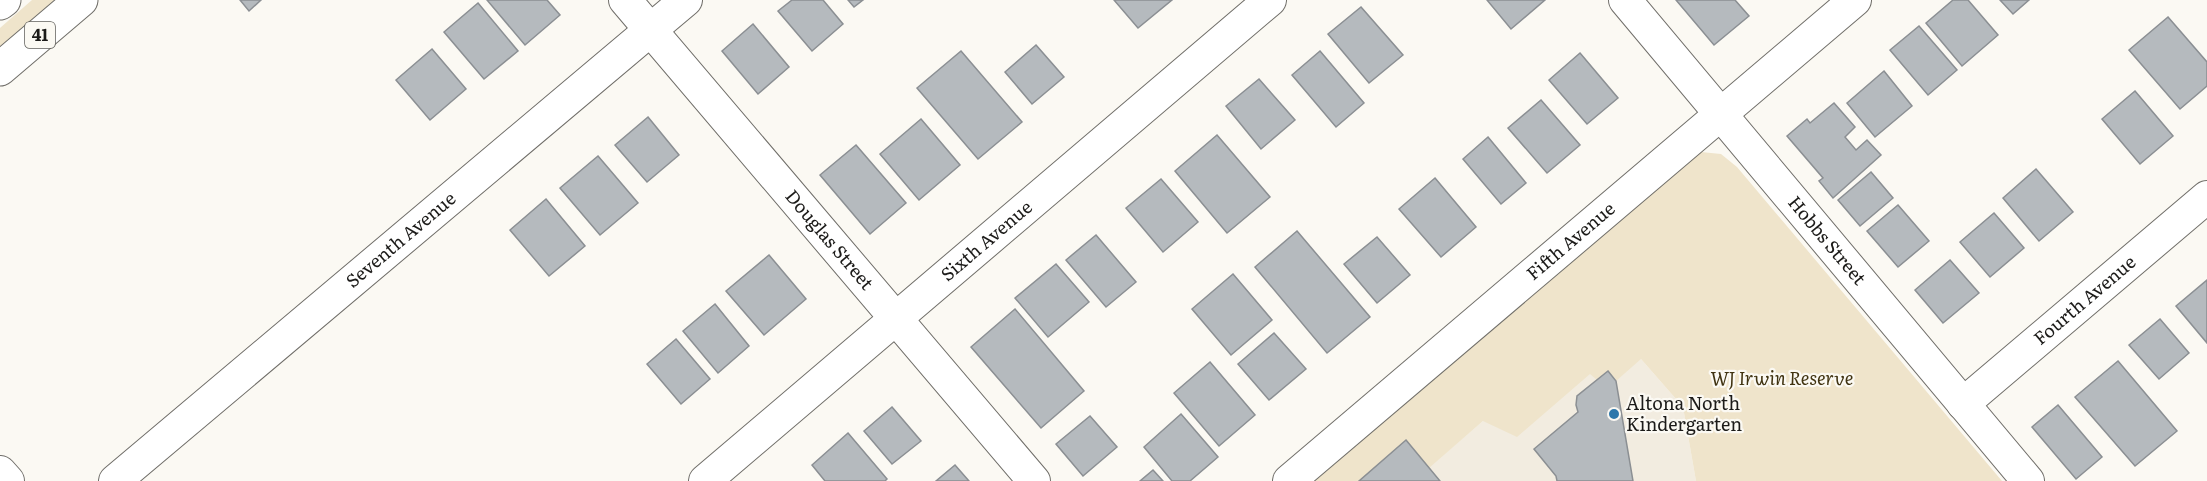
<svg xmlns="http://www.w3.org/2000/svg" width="2207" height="481" viewBox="0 0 2207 481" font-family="Literata,serif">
<rect width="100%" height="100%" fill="#fbf9f3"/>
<path fill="#f2ece0" d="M1641,359l42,48 13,74h-337l47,-41 23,27 54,-46 107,-48 18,-2z"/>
<g fill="#efe4cb">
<path d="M32,0h23l-10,11 -45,40v-23z"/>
<path d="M1701,152l20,2 16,13 265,314h-306l-13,-74 -42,-48 -25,22 -8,-10 -11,9 -7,-6 -73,63 -34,-16 -54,47 -23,-28 -47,41h-46l368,-315z"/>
</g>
<g fill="#b5babe" stroke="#8b8f93" stroke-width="1.5">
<path d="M240,0h21l-12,11z"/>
<path d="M487,0h60l13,15 -35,30z"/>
<path d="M792,0h31l20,24 -31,27 -34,-40z"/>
<path d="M848,0h15l-9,7z"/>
<path d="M1114,0h58l-34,28z"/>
<path d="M1487,0h58l-34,29z"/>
<path d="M1676,0h59l14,16 -35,29z"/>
<path d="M1953,0h15l30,35 -36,31 -36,-43z"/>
<path d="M2000,0h29l-16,14z"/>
<path d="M478,3l40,48 -34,28 -40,-47z"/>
<path d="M1361,7l42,48 -34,28 -41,-49z"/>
<path d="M2168,17l39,45v24l-27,23 -51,-59z"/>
<path d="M753,24l36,43 -31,27 -36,-43z"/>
<path d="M1919,26l38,44 -29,25 -38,-45z"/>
<path d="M1036,45l28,32 -32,27 -27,-32z"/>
<path d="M432,49l34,40 -36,31 -34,-40z"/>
<path d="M961,51l61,71 -44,37 -61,-71z"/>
<path d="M1320,51l44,52 -28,24 -44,-52z"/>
<path d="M1580,53l38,45 -31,26 -38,-44z"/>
<path d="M1884,71l28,35 -37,31 -28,-34z"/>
<path d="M1259,79l36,41 -34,29 -35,-43z"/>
<path d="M2135,91l38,45 -33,28 -38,-45z"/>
<path d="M1541,100l39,45 -33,28 -39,-45z"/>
<path d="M1834,103l21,24 -10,10 11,13 11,-10 14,15 -48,43 -14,-17 4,-3 -36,-42 20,-17 3,4z"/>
<path d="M648,117l31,38 -32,27 -32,-37z"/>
<path d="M921,119l39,46 -41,35 -39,-46z"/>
<path d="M1217,135l53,62 -43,36 -52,-62z"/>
<path d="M1488,137l38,46 -25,21 -38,-45z"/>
<path d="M856,145l50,58 -36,31 -50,-59z"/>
<path d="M598,156l40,47 -38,32 -40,-47z"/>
<path d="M2036,169l37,43 -34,29 -36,-43z"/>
<path d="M1871,172l22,26 -33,28 -22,-26z"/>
<path d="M1435,178l41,49 -35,30 -42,-48z"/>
<path d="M1161,179l37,43 -35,30 -37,-44z"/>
<path d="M546,199l39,47 -36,30 -39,-46z"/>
<path d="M1898,205l31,36 -31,26 -31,-36z"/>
<path d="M1994,213l30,35 -34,29 -30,-35z"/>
<path d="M1297,231l73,86 -43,36 -72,-86z"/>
<path d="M1096,235l40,47 -30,25 -40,-47z"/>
<path d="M1377,237l33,38 -33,28 -33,-39z"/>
<path d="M769,255l37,44 -42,36 -38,-44z"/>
<path d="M1950,260l29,33 -36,30 -28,-33z"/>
<path d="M1056,264l33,38 -41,35 -33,-39z"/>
<path d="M1233,274l39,46 -41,35 -39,-46z"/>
<path d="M2207,280v63l-31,-37z"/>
<path d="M715,304l34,42 -31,27 -35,-42z"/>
<path d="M1015,309l69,82 -43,37 -70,-81z"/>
<path d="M2160,319l29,34 -30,26 -30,-34z"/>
<path d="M1274,333l32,36 -37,31 -31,-36z"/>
<path d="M676,339l34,40 -29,25 -34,-40z"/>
<path d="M2118,361l59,70 -42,35 -60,-69z"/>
<path d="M1210,362l45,53 -36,31 -45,-53z"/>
<path d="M1608,371l8,10 17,100h-76l-1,-5 -22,-27 44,-37 -2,-7 1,-9z"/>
<path d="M2058,405l44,52 -26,22 -44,-52z"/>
<path d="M892,407l29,34 -29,23 -28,-33z"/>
<path d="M1181,414l37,43 -28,24h-18l-28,-34z"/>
<path d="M1090,416l27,31 -34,29 -27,-32z"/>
<path d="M848,433l39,46 -2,2h-60l-13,-16z"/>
<path d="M1406,440l34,41h-81z"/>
<path d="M955,465l14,16h-33z"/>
<path d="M1153,470l10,11h-23z"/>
</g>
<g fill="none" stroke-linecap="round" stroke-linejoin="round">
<g stroke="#706e69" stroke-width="34">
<g id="minor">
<path id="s1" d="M625,0l409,481"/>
<path id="s2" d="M1625,0l403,481"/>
<path id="s3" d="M1963,404l244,-207"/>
<path d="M0,472l8,9"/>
<path id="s4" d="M115,481l571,-481"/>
<path id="s5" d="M705,481l565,-481"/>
<path id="s6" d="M1289,481l566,-481"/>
</g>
</g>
<g stroke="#706e69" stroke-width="35">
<g id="primary">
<path d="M0,3l4,-3"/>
<path d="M0,69l81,-69"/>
</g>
</g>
<use href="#minor" stroke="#fff" stroke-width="32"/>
<use href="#primary" stroke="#fff" stroke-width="33"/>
</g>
<circle fill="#2d77ab" stroke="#fbf9f3" stroke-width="2" cx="1614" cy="414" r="6"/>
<g text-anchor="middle" stroke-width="4.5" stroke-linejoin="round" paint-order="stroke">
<rect fill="#fbf9f3" stroke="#5f5e5a" stroke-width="1.5" x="25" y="22" width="30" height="26" rx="4.5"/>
<g font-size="16" font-weight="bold" fill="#1c1b19">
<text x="40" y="41">41</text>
</g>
<g font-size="18" fill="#1c1b19" stroke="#fbf9f3">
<text dy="6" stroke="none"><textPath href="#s1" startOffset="315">Douglas Street</textPath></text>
<text dy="6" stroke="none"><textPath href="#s6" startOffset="370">Fifth Avenue</textPath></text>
<text dy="6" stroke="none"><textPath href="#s2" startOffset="314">Hobbs Street</textPath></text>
<text dy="6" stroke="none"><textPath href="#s4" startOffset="374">Seventh Avenue</textPath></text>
<text dy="6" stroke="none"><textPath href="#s5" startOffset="370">Sixth Avenue</textPath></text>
<text dy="6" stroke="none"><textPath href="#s3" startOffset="160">Fourth Avenue</textPath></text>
</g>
<g font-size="18" font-style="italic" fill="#403311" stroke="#fbf9f3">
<text x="1782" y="385">WJ Irwin Reserve</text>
</g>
<g font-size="18" fill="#1c1b19" stroke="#fbf9f3" text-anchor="start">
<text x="1626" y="410">Altona North<tspan x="1626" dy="21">Kindergarten</tspan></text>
</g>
</g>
</svg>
